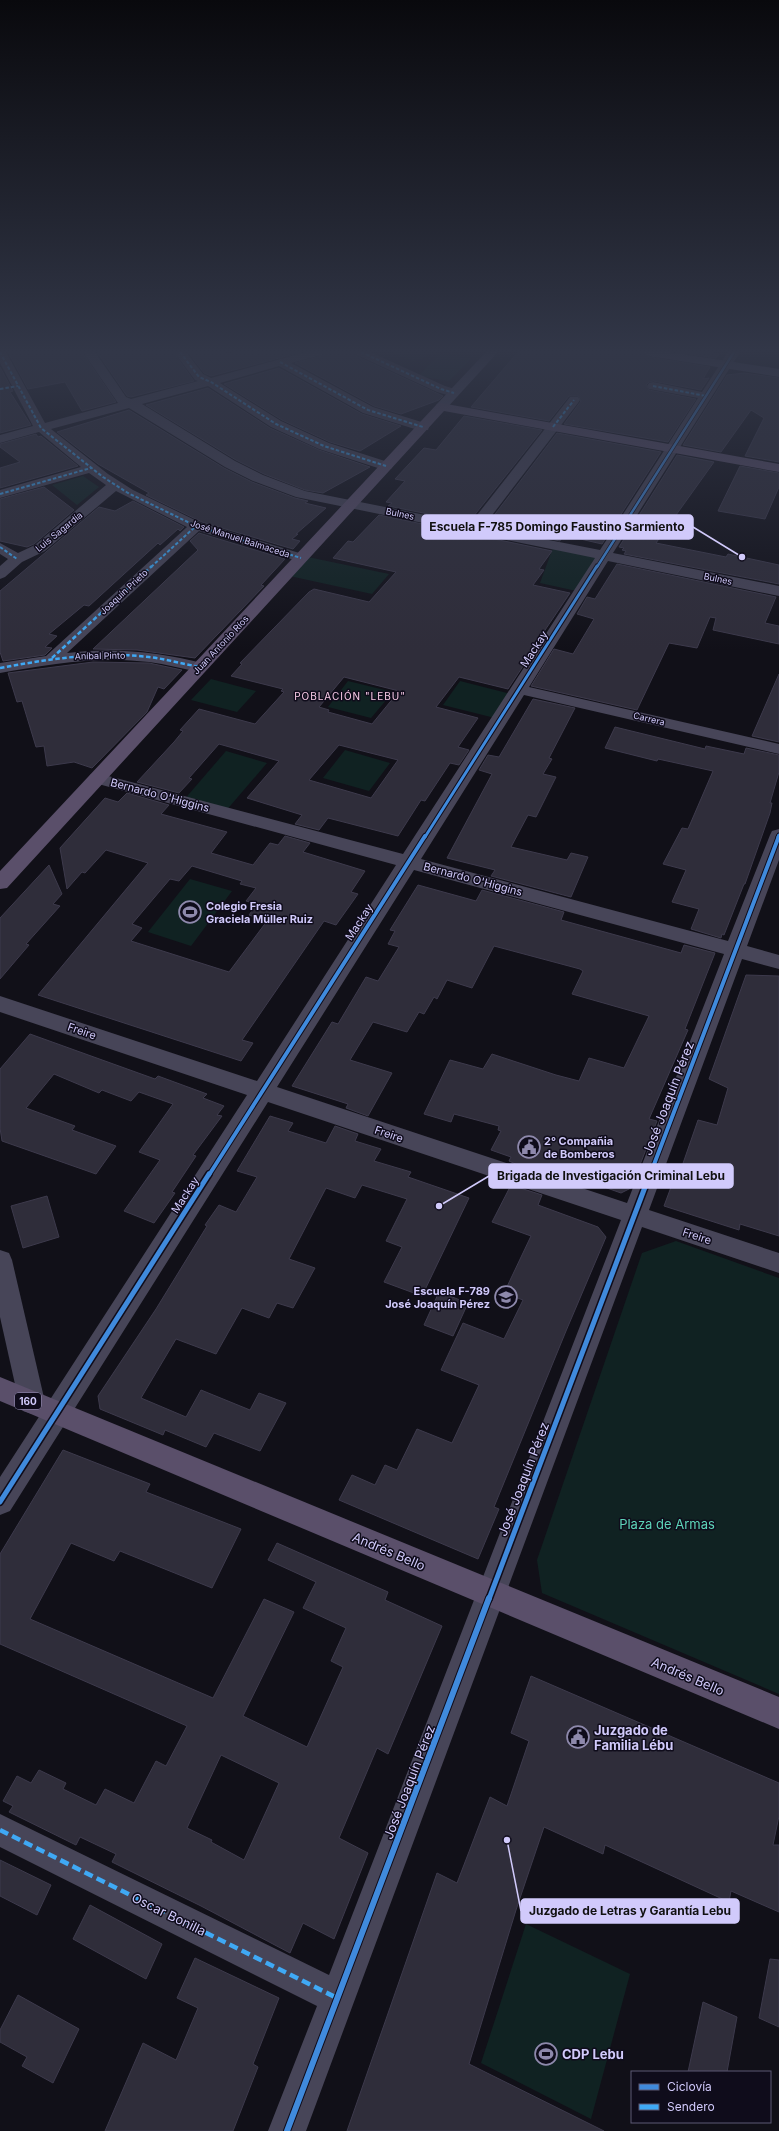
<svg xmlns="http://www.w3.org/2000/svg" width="779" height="2131" viewBox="0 0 779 2131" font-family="Inter,sans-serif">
<rect width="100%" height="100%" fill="#111018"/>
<g fill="#102222">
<path d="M390,352h44l2,1 -23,8z"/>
<path d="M440,354l31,5 -22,22 -31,-5z"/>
<path d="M83,476l16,11 -22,18 -25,-20z"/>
<path d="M554,545l51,11 -24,36 -41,-9z"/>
<path d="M303,556l86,18 -17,20 -87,-19z"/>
<path d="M211,679l45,12 -19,21 -46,-12z"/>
<path d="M348,681l45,11 -22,26 -43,-11z"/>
<path d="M460,681l55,14 -16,24 -56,-14z"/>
<path d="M345,750l45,13 -21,28 -46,-13z"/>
<path d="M226,751l41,12 -42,49 -42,-11z"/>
<path d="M190,879l42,12 -41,55 -43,-14z"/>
<path d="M676,1241l103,37v416l-237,-101 -5,-33 105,-307z"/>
<path d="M526,1924l104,50 -39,145 -110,-56z"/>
</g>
<g fill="#2f2d3a" stroke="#3d3a4c" fill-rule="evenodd">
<path d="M8,352h74l34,50 -34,9 -17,-29 -37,7z"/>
<path d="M97,352h76l21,29 -63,16 -4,-1z"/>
<path d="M188,352h37l2,2 13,-2h62l-91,24 -7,-3z"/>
<path d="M325,352h29l2,4 87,40 -4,4 -38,14 -27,-8 -79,-43 27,-7z"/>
<path d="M518,352h124l7,5 61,10 -7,12 6,-1 -8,12 -48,-9 -4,1 -3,3 3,5 47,9 -28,43 -104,-18 17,-23 -3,-5h-9l-20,25 -78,-14z"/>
<path d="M676,352h28l15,2 -3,4z"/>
<path d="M0,367l13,24 -3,1 21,33 -31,8z"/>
<path d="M279,368l83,46 39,12 -41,25 -30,-9 -48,-22 -58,-36z"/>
<path d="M744,373l35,5v84l-34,-6 19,-38 -13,-8 -30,42 -38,-7 44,-70z"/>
<path d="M208,388l62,40 49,22 51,17 -47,26 -18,-3 -41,-16 -28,-14 -90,-55z"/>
<path d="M129,410l95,58 28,14 43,16 13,3 -3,2 21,5 -30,26h2l-6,5 8,2 -7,8 -91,-27 -56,-27 3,-2 -51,-29 -41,-32z"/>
<path d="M464,416l78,14 -73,92 -81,-16 4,-3 -6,-1 19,-21 -10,-2 29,-31 12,2z"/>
<path d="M557,433l104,19 -59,92 -39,-9 -3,6 -74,-15z"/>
<path d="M36,434l2,3 3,-1 37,30 -78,22v-20l20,-6 -20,-15v-3z"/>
<path d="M677,455l37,7 -58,81 70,14 2,-3 51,11v19l-155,-30 2,-3 -4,-1 2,-2 -5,-1z"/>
<path d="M740,466l39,7v14l-14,32 -47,-8z"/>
<path d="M44,487l30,23 -40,34 -7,3 -27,-6v-42z"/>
<path d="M133,501l51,26 -4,4 -2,-2 -18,16 -2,-2 -69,63 -5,-1 -35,29 8,2 -12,11 7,1 -7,7 -42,6 -3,-9v-61l99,-84 16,4z"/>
<path d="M379,515l173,36 -13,18 5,1 -11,15 37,8 -35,52h2l-29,44 -49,-12 -23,30 42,11 -20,29 11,3 -10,15 -9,-2 -25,38 -4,-1 -23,36 -70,-18 -9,12 -24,-6 7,-9 -55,-17 32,-37 -60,-17 -30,34 3,1 -13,14 -42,-11 37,-40 9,-11 -3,-1 19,-21 56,15 29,-32 -3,-1 2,-2 -52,-13 11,-12 -2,-1 69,-71 5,-3 55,13 27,-30 -63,-14 15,-17 5,1zM344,677l55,14 -27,33 -44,-12 1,-2 -10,-3zM339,745l59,15 -27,38 -62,-18z"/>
<path d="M199,533l86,26 -24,26 3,1 -69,72 -58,-8 -44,-1 105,-99 -8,-9z"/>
<path d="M617,564l159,33 -11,26 14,3v18l-66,-14 3,-12 -6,-1 -13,31 -28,-5 -32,67 -106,-24 23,-37 19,5 21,-35 -17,-5 10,-17 8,2z"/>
<path d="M93,662l56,1 33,7 -18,19 -6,-2 -11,25 -55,56 -18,-6 -27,4 -3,-20 -8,1 -14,-46 -5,1 -9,-29z"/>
<path d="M779,674v68l-27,-6z"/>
<path d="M533,699l42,9 -26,50 3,1 -9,15 13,3 -20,40 -8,-2 -17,32 56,13 4,-7 17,4 -17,40 -80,-21 4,-6 -48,-12 45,-84 -13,-4 9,-15 11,2z"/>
<path d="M615,727l90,22 1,-3 38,8 2,-6 33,7v17l-9,31h2l-2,10 -25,71h-1l-20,51 -2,-1 -1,4 -30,-9 8,-20 -27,-7 14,-32 -23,-6 19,-36 6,1 25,-58 -55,-12 -1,2 -52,-13z"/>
<path d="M127,793l42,12 -8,9 66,18 -16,21 42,12 17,-22 8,2 7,-9 25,7 -7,9 62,19 -14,21 7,2 -22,31 -12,-4 -82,119 11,3 -12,18 -203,-66 110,-132 -42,-13 -21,23 -3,-1 -15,17 -7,-41 45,-50 13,4zM192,866l50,15 -2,3 16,4 -10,13 11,3 -8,11 18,6 -38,51 -98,-31 11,-13 -10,-4 38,-45 9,2z"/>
<path d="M49,865l13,29 -9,10 7,2 -34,38 3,1 -29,34v-61z"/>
<path d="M418,885l58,16 6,-11 82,22 -3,8 120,33 3,-8 31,8 -30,76 3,1 -39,89 8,2 -26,67 -10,5 -68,-24 -3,7 -30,-10 -11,-5 2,-4 -20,-7 10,-19 -3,-1 1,-4 -45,-12 -3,8 -27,-8 26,-54 33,9 9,-15 64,21 23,6 10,-23 35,10 25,-52 -77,-22 11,-23 -3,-2 -86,-23 -22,42 -25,-8 -10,19 -3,-2 -10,17 -5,-2 -12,20 -34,-10 -23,38 42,13 -24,43 -22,-8 2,-4 -56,-18 40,-64 6,2 28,-47 12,4 21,-34 -11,-3 7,-13 -5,-1z"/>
<path d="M746,975l33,1v260l-39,-12 -1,6 -75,-24 13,-35 3,1 18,-52 19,5 11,-37 -19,-9z"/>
<path d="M30,1034l125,45 3,-3 49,18 -4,4 21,8 -7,9 5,1 -29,39 3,1 -24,36 3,1 -21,30 -30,-12 36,-51 -21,-8 34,-48 -34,-12 -8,9 -29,-11 -3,3 -45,-19 -28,34 49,18 -3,4 44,16 -20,28 -94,-33 -2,-13v-59z"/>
<path d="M270,1116l23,7 -5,8 38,12 9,-17 23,8 -3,7 26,8 -7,12 37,11 -3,5 61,21 -47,98 -38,-14 18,-35 -16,-6 21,-42 -45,-14 -7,13 -29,-10 -37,71 26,9 -22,40 -16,-5 -8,15 -27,-10 -26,46 -40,-15 -35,59 45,19 15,-27 49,20 9,-17 27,10 -26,48 -46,-18 -8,14 -41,-17 -2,5 -63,-26 -2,-13 58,-87 51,-83 -2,-1 14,-20 17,7 21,-35 -20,-6z"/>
<path d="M511,1185l31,10 -4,10 60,22 8,10 -40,94 -72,176 5,2 -21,50 -139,-59 13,-25 23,10 10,-20 12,5 20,-41 35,14 27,-58 -38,-15 22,-47 41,16 19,-39 -19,-7 27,-57 -39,-14z"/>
<path d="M47,1196l12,41 -36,11 -12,-42z"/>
<path d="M439,1292l29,11 -15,33 -29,-11z"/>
<path d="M63,1450l87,34 -4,8 95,37 -29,59 -92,-37 -6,10 -43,-18 -41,76 183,79 51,-99 30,13 -51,104 64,31 36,-80 -12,-6 15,-33 -43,-20 13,-26 -48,-22 9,-17 111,49 -3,8 57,26 -54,128 -11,-6 -38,90 29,15 -34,86 -31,-16 -13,30 -89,-47 -89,-44 4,-8 -36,-17 -4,8 -67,-33 4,-6 -10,-5 14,-25 14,7 8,-13 27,13 -3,6 33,16 9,-16 29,14 22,-42 10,5 21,-40 -187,-82v-90zM221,1755l58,28 -35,77 -33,-18 1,-2 -25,-12z"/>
<path d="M531,1676l248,107v33l-6,29h6v67l-48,-21 -2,11 -124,-57 -2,9 -59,-27 -28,83 -47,154 135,67h-257l90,-258 20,10 33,-86 17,9 22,-65 -18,-8z"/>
<path d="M0,1860l51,25 -14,30 -37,-19z"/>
<path d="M90,1905l72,39 -16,35 -73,-40z"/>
<path d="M195,1958l84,40 -26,66 5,3 -25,64h-128l38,-88 33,17 22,-52 -21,-10z"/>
<path d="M770,1959l9,1v67l-20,-9z"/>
<path d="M18,1995l61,34 -26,54 -31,-17 5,-9 -27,-15v-12z"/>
<path d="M703,2002l34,15 -10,55h-39z"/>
</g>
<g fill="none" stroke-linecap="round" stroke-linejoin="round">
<g fill="#474558" fill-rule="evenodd">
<path d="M0,352h6l39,71 73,-20 -35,-51h12l31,45 5,2 67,-18 -3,-1 -21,-28h12l17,22 8,4 95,-26h18l-2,3 -31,8 82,44 55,17 1,3 -1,3h-10l-55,-17 -84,-47 -59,17 61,38 48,22 62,20 2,3 -2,3h-10l-62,-20 -48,-22 -63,-41 -66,18 93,57 28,14 42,16 165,33 100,-127h8l2,3 -2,3 -95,124 117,23 98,-152 -49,-9 -2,-3 2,-3 4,-1 49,10 26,-40h12l-127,201 166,33v10l-171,-35 -79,126 250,57v10l-255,-59 -103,164 307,82 42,-106 2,-4 7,-2v31l-32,86 32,9v14l-37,-10 -93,251 130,43v20l-137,-46 -336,904h-38l49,-125 -317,-159v-33l329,161 292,-755 -353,-118 -258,409 -10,4v-38l247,-382 -247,-83v-16l257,85 139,-216 -305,-83 -3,-4 3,-4 6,-1 306,81 192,-296 -299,-61 -43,-16 -28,-14 -96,-59 -78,21 57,45 25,16 68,33 105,32 2,3 -2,3 -5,1 -102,-31 -132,122c47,-6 93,-1 139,11l2,3 -2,3 -6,2c-17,-3 -34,-8 -51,-10 -50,-6 -100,2 -149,11v-10l46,-7 141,-129 -71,-36 -71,60 -23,11 -17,15 -5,2v-13l8,-7 -8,-5v-11l18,10 17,-8 71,-60 -17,-12 -89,25v-8l81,-23 -42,-35 -39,11v-8l33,-9 -33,-63zM414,870l310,84 -97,249 -350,-116z"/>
<path d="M355,352h15l75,34 13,4 2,3 -6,4 -17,-5 -80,-37z"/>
<path d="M0,1250l9,3 3,7 33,142 -4,9 -9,3 -9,-3 -4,-9 -19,-85z"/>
</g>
<g fill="#53516b" fill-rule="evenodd">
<path d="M486,352h12l-53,58h-8l-2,-3 2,-3z"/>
<path d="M643,352h26l110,17v8l-130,-21z"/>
</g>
<g fill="#5a4f6a" fill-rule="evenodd">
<path d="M441,403l338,61v8l-335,-61 -437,477 -7,1v-18l437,-467z"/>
<path d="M0,1377l779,320v32l-779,-328z"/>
</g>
<g stroke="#3fa9f5" stroke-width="2" stroke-dasharray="3.5 2" stroke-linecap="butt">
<path d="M0,352l41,76 62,49 25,16 68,33 105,32"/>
<path d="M180,352l19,25 12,5 65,42 48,22 62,20"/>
<path d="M361,352l80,37 13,4"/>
<path d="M280,362l88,48 55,17"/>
<path d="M653,386l53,10"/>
<path d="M0,389l18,-3"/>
<path d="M553,427l21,-27"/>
<path d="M0,494l91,-26"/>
<path d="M0,547l17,12"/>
<path d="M151,567l45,-41"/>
</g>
<g stroke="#3fa9f5" stroke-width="2.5" stroke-dasharray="4.5 2.5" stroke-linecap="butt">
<path d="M52,658l100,-92"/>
<path d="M0,668c49,-9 99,-17 149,-11 17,2 34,7 51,10"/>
</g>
<path stroke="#3fa9f5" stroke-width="4.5" stroke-dasharray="9 4.5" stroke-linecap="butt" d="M0,1830l337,168"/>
<g stroke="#0f0c1b" stroke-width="4">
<path id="cycleway-far4" d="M597,567l137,-215"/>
</g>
<g stroke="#0f0c1b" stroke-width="5">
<g id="cycleway-far3">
<path d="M425,837l172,-271"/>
<path d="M778,837l1,-2"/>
</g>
</g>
<g stroke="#0f0c1b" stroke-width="6">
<g id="cycleway-far2">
<path d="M209,1175l216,-339"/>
<path d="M650,1175l129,-339"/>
</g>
</g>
<g stroke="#0f0c1b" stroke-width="8">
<g id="cycleway-far1">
<path d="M0,1502l209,-328"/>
<path d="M489,1599l161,-425"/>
</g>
</g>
<g stroke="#0f0c1b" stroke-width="8">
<path id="cycleway" d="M287,2131l202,-533"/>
</g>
<use href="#cycleway-far4" stroke="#408adc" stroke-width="2.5"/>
<use href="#cycleway-far3" stroke="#408adc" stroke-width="3"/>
<use href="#cycleway-far2" stroke="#408adc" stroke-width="4"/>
<use href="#cycleway-far1" stroke="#408adc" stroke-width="5"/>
<use href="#cycleway" stroke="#408adc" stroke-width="6"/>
</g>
<linearGradient id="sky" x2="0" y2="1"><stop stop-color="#09090d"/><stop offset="0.54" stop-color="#323748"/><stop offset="1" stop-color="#323748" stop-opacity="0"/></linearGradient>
<rect width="779" height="650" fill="url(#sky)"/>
<defs>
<g id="stadium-ring" transform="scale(1.15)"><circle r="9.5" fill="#0f0c1b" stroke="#8e89ac" stroke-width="1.5"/><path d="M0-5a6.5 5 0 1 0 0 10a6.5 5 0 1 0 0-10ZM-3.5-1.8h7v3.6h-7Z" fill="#8e89ac"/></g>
<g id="civic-ring" transform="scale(1.15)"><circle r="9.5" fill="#0f0c1b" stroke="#8e89ac" stroke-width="1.5"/><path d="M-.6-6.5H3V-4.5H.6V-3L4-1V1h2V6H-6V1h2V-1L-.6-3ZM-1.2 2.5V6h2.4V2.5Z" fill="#8e89ac"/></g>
<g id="school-ring" transform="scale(1.15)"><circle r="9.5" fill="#0f0c1b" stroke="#8e89ac" stroke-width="1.5"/><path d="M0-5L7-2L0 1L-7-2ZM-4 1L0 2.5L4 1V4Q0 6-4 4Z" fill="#8e89ac"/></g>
</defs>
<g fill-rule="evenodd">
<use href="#stadium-ring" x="190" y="912"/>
<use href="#civic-ring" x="529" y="1147"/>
<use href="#school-ring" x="506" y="1297"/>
<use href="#civic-ring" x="578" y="1737"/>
<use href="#stadium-ring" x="546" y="2054"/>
</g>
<g text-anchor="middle" stroke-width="3" stroke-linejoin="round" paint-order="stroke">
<g font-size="9" fill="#d1cafb" stroke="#0f0c1b">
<text transform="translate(400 514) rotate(12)" y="3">Bulnes</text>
<text transform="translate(59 532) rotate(-39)" y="3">Luis Sagardía</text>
<text transform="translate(240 539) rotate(18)" y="3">José Manuel Balmaceda</text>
<text transform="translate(718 579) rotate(12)" y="3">Bulnes</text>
<text transform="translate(124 592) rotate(-43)" y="3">Joaquín Prieto</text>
<text transform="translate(221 645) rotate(-47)" y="3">Juan Antonio Ríos</text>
<text transform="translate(100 656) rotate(-1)" y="3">Aníbal Pinto</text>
<text transform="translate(649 719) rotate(13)" y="3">Carrera</text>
</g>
<g font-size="10" letter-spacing="1" fill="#fbcce9" stroke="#0f0c1b">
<text x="350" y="700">POBLACIÓN "LEBU"</text>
</g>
<rect fill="#0f0c1b" stroke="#9791b8" stroke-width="1" x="15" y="1393" width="26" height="16" rx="3"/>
<g font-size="10" font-weight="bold" fill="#d1cafb">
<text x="28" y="1405">160</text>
</g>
<g font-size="11" fill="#d1cafb" stroke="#0f0c1b">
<text transform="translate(534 649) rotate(-57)" y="4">Mackay</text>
<text transform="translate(160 795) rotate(15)" y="4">Bernardo O'Higgins</text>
<text transform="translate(473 879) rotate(15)" y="4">Bernardo O'Higgins</text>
<text transform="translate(359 922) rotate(-57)" y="4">Mackay</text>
<text transform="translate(82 1031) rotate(19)" y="4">Freire</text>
<text transform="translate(389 1134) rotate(19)" y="4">Freire</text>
<text transform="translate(185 1195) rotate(-57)" y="4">Mackay</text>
<text transform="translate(697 1236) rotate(18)" y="4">Freire</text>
</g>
<g font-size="11" font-weight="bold" fill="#d1cafb" stroke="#0f0c1b" text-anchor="start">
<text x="206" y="910">Colegio Fresia<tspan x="206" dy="13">Graciela Müller Ruiz</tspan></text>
<text x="544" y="1145">2° Compañia<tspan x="544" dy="13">de Bomberos</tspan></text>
<text x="490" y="1295" text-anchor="end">Escuela F-789<tspan x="490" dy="13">José Joaquín Pérez</tspan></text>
</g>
<g font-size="13" fill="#d1cafb" stroke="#0f0c1b">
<text transform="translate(668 1098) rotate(-69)" y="5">José Joaquín Pérez</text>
<text transform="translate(523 1479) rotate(-69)" y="5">José Joaquín Pérez</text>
<text transform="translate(389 1551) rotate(23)" y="5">Andrés Bello</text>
<text transform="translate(688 1676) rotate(23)" y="5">Andrés Bello</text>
<text transform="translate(409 1782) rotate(-69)" y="5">José Joaquín Pérez</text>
<text transform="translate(169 1914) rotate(26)" y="5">Oscar Bonilla</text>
</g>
<g font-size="13" fill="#5dd4b9" stroke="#0f0c1b">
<text x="667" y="1529">Plaza de Armas</text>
</g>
<g font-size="13" font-weight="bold" fill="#d1cafb" stroke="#0f0c1b" text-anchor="start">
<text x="594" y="1735">Juzgado de<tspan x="594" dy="15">Familia Lébu</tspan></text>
<text x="562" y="2059">CDP Lebu</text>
</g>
</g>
<path fill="none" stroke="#d1cafb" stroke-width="1.5" d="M742 557L693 527M439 1206L489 1176M507 1840L521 1911"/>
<g fill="#d1cafb" stroke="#0f0c1b" stroke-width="1.5">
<circle cx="742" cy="557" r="4"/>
<circle cx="439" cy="1206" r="4"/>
<circle cx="507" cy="1840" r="4"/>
</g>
<g fill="#d1cafb" stroke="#d1cafb" stroke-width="1.5">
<rect x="422" y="515" width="271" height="24" rx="4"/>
<rect x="489" y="1164" width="244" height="24" rx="4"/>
<rect x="521" y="1899" width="218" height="24" rx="4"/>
</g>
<g font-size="12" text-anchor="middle" font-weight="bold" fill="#111">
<text x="557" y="531">Escuela F-785 Domingo Faustino Sarmiento</text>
<text x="611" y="1180">Brigada de Investigación Criminal Lebu</text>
<text x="630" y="1915">Juzgado de Letras y Garantía Lebu</text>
</g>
<rect x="631" y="2071" width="140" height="52" fill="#0f0c1b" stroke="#5d5875"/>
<rect x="639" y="2084" width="20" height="6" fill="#408adc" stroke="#5d5875"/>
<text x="667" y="2091" font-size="12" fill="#d1cafb">Ciclovía</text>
<rect x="639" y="2104" width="20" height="6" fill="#3fa9f5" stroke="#5d5875"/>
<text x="667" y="2111" font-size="12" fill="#d1cafb">Sendero</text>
</svg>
